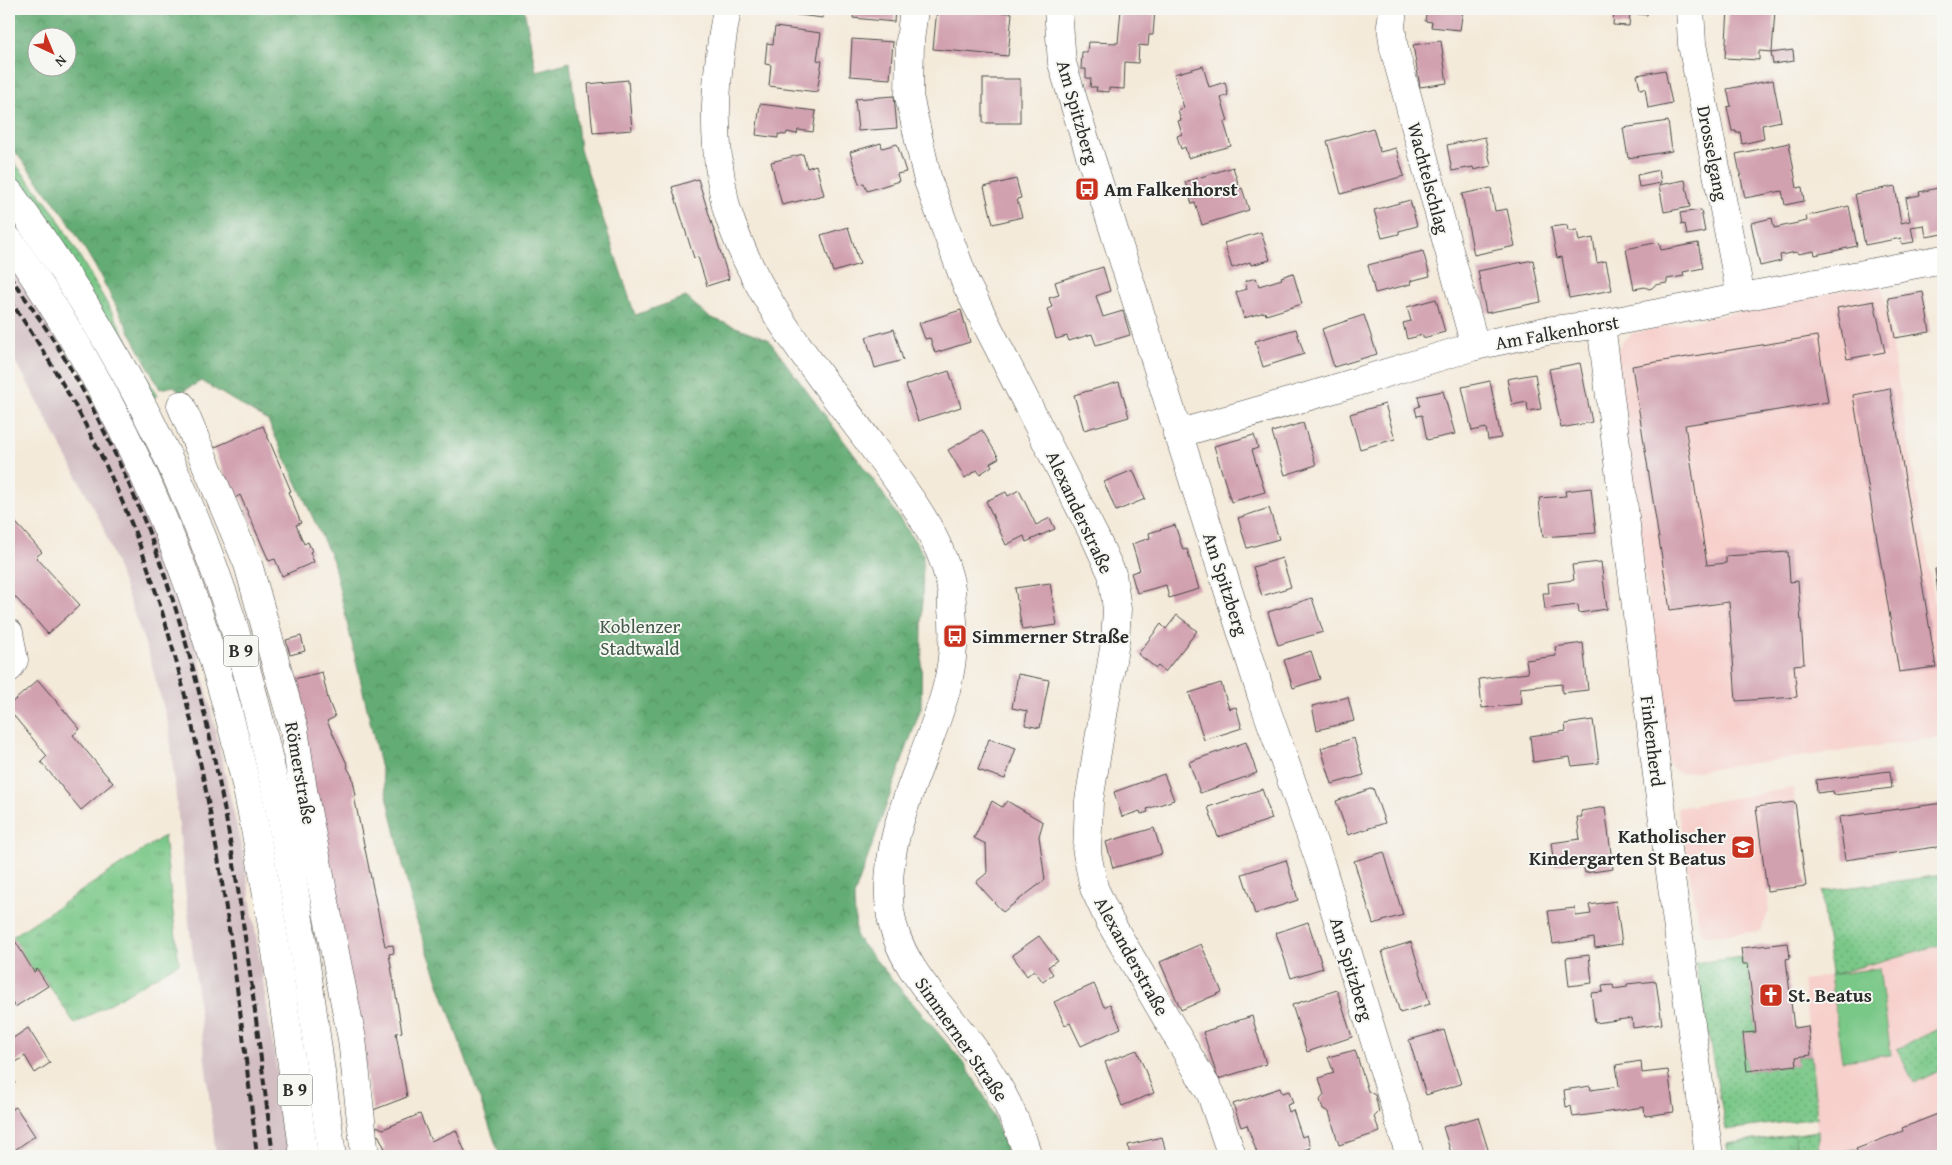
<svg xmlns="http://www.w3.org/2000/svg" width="1952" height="1165" viewBox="0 0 1952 1165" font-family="'Gentium Book Plus',serif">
<defs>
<pattern id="grass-dots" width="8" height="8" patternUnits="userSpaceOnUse" patternTransform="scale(1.25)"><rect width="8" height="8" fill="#7ac888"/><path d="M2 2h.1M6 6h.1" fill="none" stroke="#64a36f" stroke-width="1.8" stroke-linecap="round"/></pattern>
<pattern id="forest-crowns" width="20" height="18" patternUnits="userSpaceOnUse" patternTransform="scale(1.25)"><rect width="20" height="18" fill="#63ac74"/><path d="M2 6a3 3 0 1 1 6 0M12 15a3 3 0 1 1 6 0" fill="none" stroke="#528c5f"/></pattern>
<pattern id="park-tufts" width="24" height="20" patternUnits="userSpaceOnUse" patternTransform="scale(1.25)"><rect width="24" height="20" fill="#7ac888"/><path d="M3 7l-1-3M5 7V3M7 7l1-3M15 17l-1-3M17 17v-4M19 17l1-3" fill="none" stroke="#64a36f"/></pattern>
</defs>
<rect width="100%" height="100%" fill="#f6f6f2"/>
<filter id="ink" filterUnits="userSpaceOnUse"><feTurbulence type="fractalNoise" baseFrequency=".02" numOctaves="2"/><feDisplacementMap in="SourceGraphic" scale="10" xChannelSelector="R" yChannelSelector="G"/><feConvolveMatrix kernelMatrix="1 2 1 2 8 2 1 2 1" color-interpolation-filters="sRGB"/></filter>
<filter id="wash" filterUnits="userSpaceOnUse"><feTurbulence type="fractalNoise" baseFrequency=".0096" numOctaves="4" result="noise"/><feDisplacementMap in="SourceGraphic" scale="20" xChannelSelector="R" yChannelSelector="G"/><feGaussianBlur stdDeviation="1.12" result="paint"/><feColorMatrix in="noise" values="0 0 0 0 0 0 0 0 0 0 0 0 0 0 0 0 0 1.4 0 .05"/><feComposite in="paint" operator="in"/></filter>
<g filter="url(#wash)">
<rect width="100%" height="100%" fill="#f4eada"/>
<g fill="#f7d0cc">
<path d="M1882,283l61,370v84l-261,36 -8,-3 -5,-7 -53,-410 6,-11 11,-9z"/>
<path d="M1793,788l13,98 -39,5 2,19 -8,21 -53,5 -7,-3 -24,-125z"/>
<path d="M1943,875v281h-124l-8,-101 -8,-75 28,-5 -9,-84z"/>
</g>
<path fill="#d2bec3" d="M9,265l25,33 94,164 68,181 49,221 45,292h-74l-31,-269 -16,-160 -20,-72 -48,-133 -79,-150 -13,-18z"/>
<g fill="url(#grass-dots)" stroke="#527a5a">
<path d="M9,156l45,56 66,114 37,70 -6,2 -124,-202 -18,-27z"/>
<path d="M1943,875v69l-112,31 -9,-84z"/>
<path d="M1742,957l1,7h5l8,68 -13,2 4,37 50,-6 -1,-8 15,-2 6,63 -91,12 -31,-167z"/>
<path d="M1942,1027l1,42 -29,14 -17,-34z"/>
<path d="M1818,1131l1,25h-91l-1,-12z"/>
</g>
<g fill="url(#forest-crowns)" stroke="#476c50" fill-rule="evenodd">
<path d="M9,9h515l12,62 34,-9 10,87 55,166 51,-18 23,20 59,22 109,146 46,68 -2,155 -67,188 2,41 108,126 24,39 21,54h-509l-86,-243 -81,-352 -65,-140 -67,-40 -21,12 -6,-7 -14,3 -64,-121 -31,-52 -56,-72zM38,38h30v30h-30z"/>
<path d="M1856,1149l3,7 -41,-1z"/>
</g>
<g fill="url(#park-tufts)" stroke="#527a5a">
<path d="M164,836l15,127 -104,61 -37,-55 -4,3 -22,-35z"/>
<path d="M1794,1135l5,21h-71l-1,-12z"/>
</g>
<path fill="#7ac888" stroke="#527a5a" d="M1879,968l12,87 -49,6 -12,-86z"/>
<g id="blocks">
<g fill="#d2a1b0">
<path d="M782,9h41v9l-41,-5z"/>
<path d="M854,9h41l-1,13 -41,-4z"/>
<path d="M937,9h32l43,4 -4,43 -75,-7z"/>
<path d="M1121,9h34l-2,26h-4l-1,11 -9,-1 -1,18 -13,-1 -1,27 -15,-1v4l-13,-1 1,-4h-7l1,-8 -5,-1v-9h-5l1,-17h5l1,-10 30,1z"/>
<path d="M1427,9h36l-3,21 -29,-3 1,-5 -7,-1z"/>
<path d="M1544,9h30l-1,5z"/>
<path d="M1619,9h29l-1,6 -17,-2 -1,13 -16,-1 1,-15 5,1z"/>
<path d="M1728,9l47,1 -3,42 -13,-1v9l-34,-2z"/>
<path d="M775,27l46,6 -4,27 5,1 -5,31 -48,-6 2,-21 -6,-1 2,-21 6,1z"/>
<path d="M852,39l41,3 -3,37 -40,-3z"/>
<path d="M1441,41l6,42 -27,4 -7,-42z"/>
<path d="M1793,50l1,11 -21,3 -2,-11z"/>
<path d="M1203,66l6,21 16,-5 3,13 -7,3 7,23 -4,1 7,24 -43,12 -3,-11 -4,2 -4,-13 5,-2 -4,-13 3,-1 -3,-10 6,-2 -10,-34z"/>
<path d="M1665,70l7,33 -24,5 -3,-20 -5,1 -3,-14z"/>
<rect x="983" y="79" width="37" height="44"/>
<path d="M628,80l4,50 -39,3 -5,-49z"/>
<path d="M1773,80l8,41 -19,4 2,14 -22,5 -2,-12 -4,1v-2h-4l-5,-24 4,-1 -4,-17z"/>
<path d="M894,96l3,32 -39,3 -3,-32z"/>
<path d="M760,104l56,7 -3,21 -15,-2 -1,4 -10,-2 -1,3 -8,-1v4l-22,-3z"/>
<path d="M1668,121l4,30 -44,7 -5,-30z"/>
<path d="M1373,128l7,24 16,-4 8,28 -63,18 -14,-53z"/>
<path d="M1485,137l6,29 -17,4 -1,-3 -21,4 -5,-26z"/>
<path d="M881,143l1,5 15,-4 9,28 -9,2 2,7 -32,10 -3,-8 -5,1 -9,-32z"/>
<path d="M1789,143l8,45 5,-1 2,14 -19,4 -3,-14 -37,7 -9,-44z"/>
<path d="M803,154l4,14 9,-3 8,30 -42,10 -11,-43z"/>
<path d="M1233,167l7,22 2,-1 7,22 -47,15 -7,-22 -3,1 -7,-22z"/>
<path d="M1659,170l2,13 -22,4 -2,-12z"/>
<path d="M698,179l31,100 -22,7 -9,-29 -4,1 -22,-71z"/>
<path d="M1016,179l5,19 -4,1 5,18 -29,7 -9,-37z"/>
<path d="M1685,180l5,27 -26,5 -5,-27z"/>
<path d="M1895,186l6,37 9,-2 -4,-23 14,-3 -1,-3 24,-5v47l-17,3 -2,-12 -13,2 3,15 -12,2 -1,-6 -36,7 -10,-51z"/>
<path d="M1491,188l4,23 12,-2 8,37 -41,9 -12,-61z"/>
<path d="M1410,200l7,26 -18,5v3l-17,4 -8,-28z"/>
<path d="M1849,206l8,40 -42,9 -1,-4 -16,3 -1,-2 -17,3 1,6 -21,5 -9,-43 21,-5 2,10 33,-7 -1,-5z"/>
<path d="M1701,210l4,22 -18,3 -2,-11 -3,1 -2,-12z"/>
<path d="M1567,225l1,6 9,-1 2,11 14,-3 4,25 9,-2 6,29 -43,8 -7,-41 -5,1 -6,-31z"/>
<path d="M848,227l12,37 -27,8 -12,-37z"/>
<path d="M1261,232l9,28 -19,5 -1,-3 -18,6 -8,-25z"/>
<path d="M1659,242l2,8 37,-7 5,25 -20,4 1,4 -17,3v4l-12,2 -3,3 -3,1 -4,-2 -11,2 -8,-40z"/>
<path d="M1423,251l7,25 -20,5 1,3 -36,9 -7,-28z"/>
<path d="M1533,260l8,42 -55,11 -8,-42z"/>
<path d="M1103,267l7,24 -14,5 7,21 20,-6 7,24 -34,10 -4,-11 -23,7 -2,-5 -11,3 -9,-30 5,-2 -3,-9 10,-3 -4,-13z"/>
<path d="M1293,273l9,31 -36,11 -1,-3 -21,6 -8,-26 11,-3 -2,-8 11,-3 3,8 23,-7 -1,-2z"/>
<path d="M1923,292l7,40 -35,6 -7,-40z"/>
<path d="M1436,299l9,33 -22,6v-3l-16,4 -4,-16 8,-2 -4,-14z"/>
<path d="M1874,301l11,51 -38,7 -10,-51z"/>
<path d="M961,310l9,32 -35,11 -5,-15 -5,1 -6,-16z"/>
<path d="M1364,315l13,39 -43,13 -12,-38z"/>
<path d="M894,329l9,31 -28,8 -9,-31z"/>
<path d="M1296,329l8,25 -41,13 -8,-26z"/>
<path d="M1817,336l11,66 -143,23 22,140 19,-2v-7l62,-4 2,30 8,-1 6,83 -10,1 3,32 -61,4 -7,-99 -59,8 -38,-244z"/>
<path d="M1580,363l12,59 -31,6 -12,-59z"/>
<path d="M949,371l12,36 -43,14 -12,-36z"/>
<path d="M1535,374l6,35 -13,2 -1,-9 -15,3 -5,-26z"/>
<path d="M1490,381l11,57 -13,2 -2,-12 -14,3 -10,-44z"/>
<path d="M1119,382l10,35 -45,13 -10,-35z"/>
<path d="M1890,388l46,279 -37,5 -46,-277z"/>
<path d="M1443,391l12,43 -28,6 -5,-25 -5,1 -2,-8 5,-2 -2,-10z"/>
<path d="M1385,404l10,35 -35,10 -10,-35z"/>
<path d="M1303,423l13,42 -31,10 -13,-43z"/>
<path d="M263,426l28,65 -3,1 13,31 -5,2 8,19 4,-2 4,9 -2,1 4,10 -32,14 -7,-17 -6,2 -29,-66 -5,3 -22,-50z"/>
<path d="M982,430l17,28 -9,5 2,3 -12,8 -3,-4 -12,8 -17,-28z"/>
<path d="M1254,435l4,13 -6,2 13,42 -34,10 -17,-56z"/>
<path d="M1133,470l12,29 -29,12 -12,-29z"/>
<path d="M1591,488l5,45 -53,4 -4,-39 27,-2 -1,-5z"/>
<path d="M1019,490l17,35 14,-7 5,11 -29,13 -2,-6 -18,9 -20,-44 20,-9 2,4z"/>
<path d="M1269,508l10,31 -32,9 -9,-30z"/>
<path d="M9,515l33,37 -6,5 44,48 -32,29 -39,-44v-8l2,-2 -2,-3z"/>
<path d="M1175,525l8,25 4,-1 12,40 -30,9 -3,-13 -29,8 -6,-20 9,-3 -8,-26 18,-6 -1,-5z"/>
<path d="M1282,558l9,29 -29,9 -9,-29z"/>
<path d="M1601,562l6,47 -28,4 -1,-8 -33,4 -2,-16h6l-1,-10 26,-3 -2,-15z"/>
<path d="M1943,568v56h-1l-7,-55z"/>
<path d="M1050,583l7,42 -35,5 -7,-42z"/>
<path d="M1312,598l11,34 -45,13 -10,-33z"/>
<path d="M1177,615l20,16 -32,41 -7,-6 -2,2 -18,-14 23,-30 5,5z"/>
<path d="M301,636l4,15 -15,4 -4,-15z"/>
<path d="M1583,643l5,47 -26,3v-9l-42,4 2,16 -40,4 -3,-29 49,-6 -2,-13 30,-4 -1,-9z"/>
<path d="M1311,651l9,28 -27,9 -9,-28z"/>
<path d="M322,672l6,27 7,18 -8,4 21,45 -1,1 5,9 4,19 -2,1 31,150 8,-1 1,8 -5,1 13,78 -6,1 11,64 -34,13 -87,-429z"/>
<path d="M1018,674l31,6 -9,48 -15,-3 2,-14 -15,-3z"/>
<path d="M38,680l42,49 -7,6 40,48 -32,27 -40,-48 6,-6 -38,-46v-5z"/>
<path d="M1221,683l8,26 7,-2 6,21 -38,12 -15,-47z"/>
<path d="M1348,697l6,24 -37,9 -5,-24z"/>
<path d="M1593,720l6,43 -27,3 -2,-9 -37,5 -3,-26 36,-5 -1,-7z"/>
<path d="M1354,738l10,37 -32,9 -11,-36z"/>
<path d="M989,739l27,9 -11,31 -27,-9z"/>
<path d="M1246,742l11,31 -57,20 -11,-31z"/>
<path d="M1890,771l2,17 -58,7 -1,-4 -16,2 -1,-13z"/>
<path d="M1164,774l10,26 -27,9 1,3 -7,2 -1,-3 -18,6 -8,-25z"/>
<path d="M1373,788l12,35 -37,12 -12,-34z"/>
<path d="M1262,789l10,30 -54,18 -10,-30z"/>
<path d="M992,801l10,6 5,-6 36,21 -4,14 6,44 -42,32 -27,-30 11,-9 -1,-29 -12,-6z"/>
<path d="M1795,802l11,84 -39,5 -11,-84z"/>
<path d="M1943,803v43l-98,14 -6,-43z"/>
<path d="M1605,807l8,62 -28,4 -2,-11 -29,4 -3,-23 29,-4 -3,-22h5l-1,-6z"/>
<path d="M1154,828l8,26 -49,14 -7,-26z"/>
<path d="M9,843l5,6 -5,4z"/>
<path d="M1384,852l19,63 -30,9 -19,-63z"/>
<path d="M1286,860l12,40 -43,14 -13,-40z"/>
<path d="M1616,901l6,43 -27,4 -1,-10 -41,6 -5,-33 27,-3 1,8 15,-2 -2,-9z"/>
<path d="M1308,922l15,46 -32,10 -15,-45z"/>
<path d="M9,931l25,41 3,-3 11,17 -33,21 -6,-9z"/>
<path d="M1039,936l18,24 -9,7 5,7 -10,8 -9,-12 -7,6 -15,-21z"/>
<path d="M1411,942l19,62 -30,9 -18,-62z"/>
<path d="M1788,943l2,15 -4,1 8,69 14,-2 3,29 -15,2 1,8 -50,6 -4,-38 13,-1 -8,-68h-5l-2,-16z"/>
<path d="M1201,944l21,48 -41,18 -21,-48z"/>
<path d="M1589,955l3,28 -23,3 -3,-28z"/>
<path d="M1656,981l6,43 -29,4 -1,-10 -37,5 -4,-30 12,-1 -1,-6 11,-1 1,4 13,-2v-3z"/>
<path d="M1094,984l10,23 6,-3 11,24 -40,18 -11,-23 -5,2 -11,-23z"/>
<path d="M1337,990l15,47 -45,15 -15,-47z"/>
<path d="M1252,1016l14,48 -48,15 -15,-47z"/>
<path d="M28,1028l22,35 -15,10 -10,-17 -16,11v-26z"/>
<path d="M1444,1030l17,54 -35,11 -17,-55z"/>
<path d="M1137,1050l17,43 -32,13 -17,-44z"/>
<path d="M1355,1050l13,41 7,4 4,17 -5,5 6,15 -41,13 -10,-33 -6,-3 -3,-9 4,-5 -5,-17 15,-5 -6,-16z"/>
<path d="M1641,1061l1,12 26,-3 6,42 -29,4 -1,-9 -71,10 -2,-11 -5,1 -2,-17 26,-4 1,4 28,-4 -3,-21z"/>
<path d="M9,1072l6,11 -6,4z"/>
<path d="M1280,1088l2,5 7,-2 4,12 -6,2 2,7 4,-2 9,27 5,-2 4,13 -7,2 1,4 -7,2h-40l-11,-31 -6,2 -8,-23z"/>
<path d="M16,1107l19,29 -26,18v-43z"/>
<path d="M1943,1112v44h-84l-3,-7 47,-18 -1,-3z"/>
<path d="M420,1114l11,27 25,-11 10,24 -6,2h-76l-2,-6 3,-1 -6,-13 -5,-2 3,-8 6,3z"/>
<path d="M1478,1117l12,39h-38l-9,-29z"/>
<path d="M1162,1137l5,19h-37l-2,-11z"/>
</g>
</g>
</g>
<g filter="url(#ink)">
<use href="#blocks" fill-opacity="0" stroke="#494845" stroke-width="1"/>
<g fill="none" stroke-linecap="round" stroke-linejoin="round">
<g stroke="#494845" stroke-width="29">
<g id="minor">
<path d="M914,9l-4,32 -1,55 19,85 38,103 130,255 16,35 5,35 -2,33 -26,159 -2,52 7,35 16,34 101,172 21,62"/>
<path d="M1058,9l4,54 21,70 179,564 58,165 90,294"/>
<path d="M1393,9l-2,17 3,22 81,298"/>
<path d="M1690,9l2,35 49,253"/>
<path d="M1601,324l58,467 50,365"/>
<path d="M181,405l67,159 46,165 9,61 49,249 13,117"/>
<path d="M1177,434l150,-43 148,-45 71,-15 55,-7 342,-65"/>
<path d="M9,633l5,27 -5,8"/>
</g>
</g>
<g stroke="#494845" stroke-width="29">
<path id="tertiary" d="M727,9c-10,56 -16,113 -6,170 2,10 3,21 6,31 28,90 91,162 145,236 31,42 67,86 78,137 2,9 2,18 2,26 3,27 1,55 -6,81 -20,73 -65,142 -56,220 7,56 53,96 84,139 24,33 42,68 54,107"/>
</g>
<g stroke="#494845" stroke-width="29">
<g id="trunk">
<path d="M9,192c97,132 176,278 225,435 53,172 75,352 98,529"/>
<path d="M9,240c25,34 47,71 69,107 81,139 136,289 170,447 25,119 40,241 56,362"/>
</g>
</g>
<use href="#minor" stroke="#fff" stroke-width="28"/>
<use href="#tertiary" stroke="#fff" stroke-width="28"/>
<use href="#trunk" stroke="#fff" stroke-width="28"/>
<g stroke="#2b2b2b" stroke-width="4" stroke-dasharray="8 4" stroke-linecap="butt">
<path d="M9,275c13,19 27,38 40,58 37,58 69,123 95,187 81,202 102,422 129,636"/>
<path d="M9,299c59,86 109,179 142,278 62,187 84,385 106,579"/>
</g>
</g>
</g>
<defs>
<g id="bus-square" transform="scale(1.25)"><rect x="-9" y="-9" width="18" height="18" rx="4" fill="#c8321e" stroke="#f6f6f2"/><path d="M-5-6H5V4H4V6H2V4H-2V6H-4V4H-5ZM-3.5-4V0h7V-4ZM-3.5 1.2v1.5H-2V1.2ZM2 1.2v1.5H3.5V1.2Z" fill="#fff"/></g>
<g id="school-square" transform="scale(1.25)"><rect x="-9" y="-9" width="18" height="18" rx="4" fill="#c8321e" stroke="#f6f6f2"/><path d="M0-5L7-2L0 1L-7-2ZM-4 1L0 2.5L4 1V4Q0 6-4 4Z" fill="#fff"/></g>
<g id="church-square" transform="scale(1.25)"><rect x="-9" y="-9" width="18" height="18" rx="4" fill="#c8321e" stroke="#f6f6f2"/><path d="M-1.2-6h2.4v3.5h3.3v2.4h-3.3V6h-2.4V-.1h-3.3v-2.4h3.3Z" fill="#fff"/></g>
</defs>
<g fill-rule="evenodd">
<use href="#bus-square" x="1087" y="189"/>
<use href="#bus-square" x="955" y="636"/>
<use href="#school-square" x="1743" y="847"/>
<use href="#church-square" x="1771" y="995"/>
</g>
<g text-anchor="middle" stroke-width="4" stroke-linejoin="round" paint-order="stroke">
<g fill="#f6f6f2" stroke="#686867" stroke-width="1">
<rect x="223.5" y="635.5" width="35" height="31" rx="4"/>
<rect x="277.5" y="1074.5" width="35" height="31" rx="4"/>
</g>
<g font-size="18" font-weight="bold" fill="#2b2b2b">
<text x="241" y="657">B 9</text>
<text x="295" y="1096">B 9</text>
</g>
<g font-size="19" fill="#2b2b2b" stroke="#f6f6f2">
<text transform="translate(1078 112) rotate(74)" y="7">Am Spitzberg</text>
<text transform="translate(1713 153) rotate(79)" y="7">Drosselgang</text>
<text transform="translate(1429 178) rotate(75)" y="7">Wachtelschlag</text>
<text transform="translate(1557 332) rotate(-10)" y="7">Am Falkenhorst</text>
<text transform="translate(1080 512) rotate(65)" y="7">Alexanderstraße</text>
<text transform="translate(1226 584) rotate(72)" y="7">Am Spitzberg</text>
<text transform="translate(1653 741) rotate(83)" y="7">Finkenherd</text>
<text transform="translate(301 773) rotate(80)" y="7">Römerstraße</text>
<text transform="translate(1132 956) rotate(61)" y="7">Alexanderstraße</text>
<text transform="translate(1352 969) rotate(73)" y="7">Am Spitzberg</text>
<text transform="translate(962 1039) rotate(55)" y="7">Simmerner Straße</text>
</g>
<g font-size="19" font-weight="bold" fill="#2b2b2b" stroke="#f6f6f2" text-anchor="start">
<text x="1104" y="196">Am Falkenhorst</text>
<text x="972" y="643">Simmerner Straße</text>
<text x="1726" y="843" text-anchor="end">Katholischer<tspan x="1726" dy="22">Kindergarten St Beatus</tspan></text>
<text x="1788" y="1002">St. Beatus</text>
</g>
<g font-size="19" fill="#435a47" stroke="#f6f6f2">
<text x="640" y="633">Koblenzer<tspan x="640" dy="22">Stadtwald</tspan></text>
</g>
</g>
<rect width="1952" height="1165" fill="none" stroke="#f6f6f2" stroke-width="30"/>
<g transform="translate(52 52) rotate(136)"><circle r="24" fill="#f6f6f2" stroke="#a5a5a2"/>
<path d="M0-4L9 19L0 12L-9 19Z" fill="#c8321e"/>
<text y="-8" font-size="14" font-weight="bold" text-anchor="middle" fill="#2b2b2b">N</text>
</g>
</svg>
